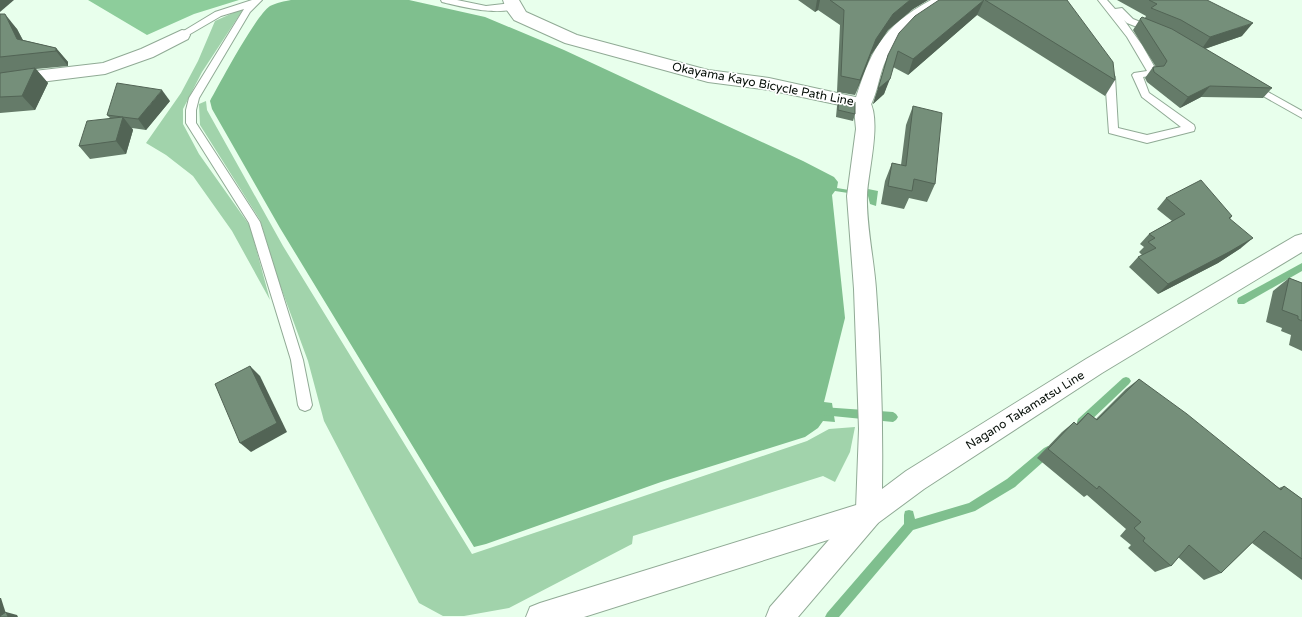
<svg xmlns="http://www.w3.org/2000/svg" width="1302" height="617" viewBox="0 0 1302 617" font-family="'Varela Round',sans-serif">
<rect width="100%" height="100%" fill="#e8ffec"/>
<g fill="#a1d3ab">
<path d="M244,8l-42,64 -19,37v15l16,30 51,72 20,74 -38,-69 -39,-55 -27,-21 -20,-12 35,-50 17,-32 17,-40z"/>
<path d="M206,101l1,9 76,136 189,308 335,-113 22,-12 26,-2 -5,25 -15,30 -12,-6 -190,60 -1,8 -123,64 -45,8h-21l-24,-13 -95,-182 -16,-60 -28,-76 -20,-65 -60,-95 -1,-21z"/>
</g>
<path fill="#8dcd9b" d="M88,0h151l-45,14 -47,21z"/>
<path fill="#7fbf8e" d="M291,0h118l76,17 79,33 239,111 31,16 4,5 -1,6 30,5 1,-4 10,2 -2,15 -6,-2 -2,-8 -33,-5 -3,4 13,123 -21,84 8,1 3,19 -12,-1 -5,7 -13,9 -144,45 -175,62 -12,3 -194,-319 -68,-119 -2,-8c10,-18 46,-86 60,-95 6,-3 15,-5 21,-6z"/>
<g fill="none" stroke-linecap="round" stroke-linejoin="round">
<g fill="#7fbf8e" fill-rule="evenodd">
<path d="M1302,263v8l-58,33h-6l-1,-3 1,-3z"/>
<path d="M1126,377l3,1 2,3 -2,3 -43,41 -4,2 -4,-2 -1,-3 1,-3 45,-41z"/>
<path d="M822,407l71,5 3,2 2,3 -2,3 -3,2 -71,-7 -3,-1 -2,-3 2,-3z"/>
<path d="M1048,446l4,2 1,3 -1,3 -37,33 -40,24 -62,19 -74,87h-14l2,-4 77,-89v-9l1,-4 4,-1 4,1 2,8 54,-16 38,-24 37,-31z"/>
</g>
<g stroke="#90aa95" stroke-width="2">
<g id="service">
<path d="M252,0h10l-12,12 -51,86 -3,12v13l64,99 43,138 9,45 -2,4 -5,2 -5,-2 -2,-4 -7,-45 -42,-137 -63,-100v-13l3,-12 55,-89 -23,7 -36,21 -3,1 -5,-3 38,-23z"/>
<path d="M441,0h16l29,6 27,-3 4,3c-12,12 -59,0 -75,-4z"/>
<path d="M1098,0h9l8,9 7,-1 11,11 22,9 2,2 -5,3 -25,-10 -3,-3 18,25 16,28 -2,2 -13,2 6,16 45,32 1,3 -1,3 -47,12 -38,-10 -4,-56 -2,-4 5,-3 3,1 4,6 3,51 29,7 34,-8 -39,-30 -10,-22 2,-2 13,-2 -20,-34z"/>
<path d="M1252,83l50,28v7l-53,-30 -2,-2z"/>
</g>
</g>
<g stroke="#90aa95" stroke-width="2">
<g id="minor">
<path d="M931,0h20l-2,3c-29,16 -56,34 -67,67 -4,12 -6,27 -13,38l-6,2 -6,-2 -3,-4c16,-52 27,-77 77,-104z"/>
<path d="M182,30l6,1 2,4 -2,4 -35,18 -48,17 -105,13v-12l103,-12 38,-14z"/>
<path d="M869,501l9,4 4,9 -4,9 -9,4 -285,90h-58l4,-10 10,-4z"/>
</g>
</g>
<g stroke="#90aa95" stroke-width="2">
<path id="secondary" d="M503,0h16l7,12 51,23 131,35 61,8 100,22c13,20 -1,71 -2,95 -1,29 7,65 9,94 5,66 7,133 6,200l24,-18 180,-112 209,-123 7,-2v18l-200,121 -178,116 -46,34 -80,94h-32l4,-10 86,-98 3,-80 -5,-140 -7,-93 9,-67 -2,-21 -85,-18 -61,-8 -143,-39 -51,-23 -8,-11z"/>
</g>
<use href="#service" fill="#fff" fill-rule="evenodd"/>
<use href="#minor" fill="#fff" fill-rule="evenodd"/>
<use href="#secondary" fill="#fff" fill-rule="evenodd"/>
</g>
<g fill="#657b69">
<path d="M798,0h130l-15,9 -25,21 -17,25 -16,40 -18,-3 3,-67 -22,-15 -3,2z"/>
<path d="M939,0h128l48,80 -10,16 -128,-81 -69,60 -15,-8 -9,27 -11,10 15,-49z"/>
<path d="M1117,0h90l35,36 -37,13 67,39 -9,10 -62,-1 -21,11 -33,-26 -2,-4 8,-11h3l-23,-37 7,-11 5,-1 1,-2z"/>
<path d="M0,14l17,15 6,11 33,8 12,14v4l-32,3 12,14 -13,27 -35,3z"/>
<path d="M839,98l16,16 -2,7 -17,-4 1,-11z"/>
<path d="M170,101l-24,29 -14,-2 1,2 -7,24 -36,5 -11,-13 31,-28 -3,-3z"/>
<path d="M913,106l22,78 -8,18 -18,-4 -5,11 -23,-5 4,-23 7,-18 9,2 5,-40z"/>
<path d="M1166,198l66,18 -2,3 11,29 -23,15 -60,31 -29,-27 9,-10 4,-2 -3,-3 5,-5 -4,-3 9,-10 23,-13 -15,-12z"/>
<path d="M1289,278l13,5v68l-13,-6 2,-10 -10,-4 1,-3 -16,-6 7,-31z"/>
<path d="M1139,379l140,109 5,-2 18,13v81l-50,-37 -31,30 -17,7 -26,-23 -7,9 -16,6 -27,-24 3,-3 -11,-9 6,-7 -39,-34 -3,2 -47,-39 25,-26 12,-10 2,2 12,-11 8,6 30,-30z"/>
</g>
<g fill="#526455">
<path d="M0,0h14l-14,12z"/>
<path d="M817,0h3l-2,10 -3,2z"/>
<path d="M910,0h18l-15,9 -25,21 -17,25 -16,40 5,-15 16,-41 17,-25z"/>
<path d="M984,0l-7,15 -69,60 5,-16z"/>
<path d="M5,14l12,15 12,24 -12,-14z"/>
<path d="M1253,23l-11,13 -41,14 9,-13z"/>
<path d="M56,48l12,14v4l-12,-15z"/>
<path d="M35,68l13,15 -13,27 -13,-14z"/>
<path d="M890,79l-6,15 -11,10 5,-15z"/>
<path d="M1210,86l-9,11 -21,11 8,-11z"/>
<path d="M162,90l8,11 -24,29 -8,-11z"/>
<path d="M123,117l10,13 -7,24 -10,-13z"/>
<path d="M1253,238l-12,10 -23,15 -60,31 10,-10z"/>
<path d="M250,366l10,10 27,56 -36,20 -11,-9z"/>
<path d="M0,598h1l6,19h-7z"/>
<path d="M6,612l11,3 1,2h-10z"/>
</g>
<g fill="#758f7a" stroke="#526455">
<path d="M830,0h80l-17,14 -17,25 -16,41 -19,-4 3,-66z"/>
<path d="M939,0h45l-71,59 -15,-8 -8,28 -12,10 10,-34 11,-22 16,-17z"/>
<path d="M985,0h82l46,62 2,18z"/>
<path d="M1149,0h58l46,23 -43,14 -29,-17 -30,-12 6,-4z"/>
<path d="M0,14h5l12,25 39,9v3l-56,6z"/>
<path d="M1142,17l30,12 100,59 -62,-2 -22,11 -34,-25 -1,-5 11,-1 3,-5 -27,-42z"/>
<path d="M35,68l-13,28 -22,1v-24z"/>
<path d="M117,83l45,7 -24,29 -31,-4z"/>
<path d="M839,98l16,4v12l-17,-4z"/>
<path d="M913,106l29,7 -7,71 -21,-5 -2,12 -24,-5 4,-23 14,3z"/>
<path d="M123,117l-7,24 -37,5 8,-25z"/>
<path d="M1201,180l31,36 -3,2 24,20 -24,14 -61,32 -30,-27 18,-9 -8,-6 7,-4 -6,-4 36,-20 -19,-16z"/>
<path d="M1289,278l13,5v38l-4,-2v-3l-16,-6z"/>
<path d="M250,366l27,57 -37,20 -25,-59z"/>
<path d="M1139,379l48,35 94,76 3,-4 18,13v60l-38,-28 -43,42 -32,-28 -18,21 -28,-25 2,-3 -11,-10 7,-6 -42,-36 -2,3 -49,-40 26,-27 3,3 11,-12 9,7z"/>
<path d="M6,612l2,5h-8v-1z"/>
</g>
<g text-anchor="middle" stroke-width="3.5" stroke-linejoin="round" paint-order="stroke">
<g font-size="12" fill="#060f08" stroke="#fff">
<text transform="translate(763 84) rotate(11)" y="4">Okayama Kayo Bicycle Path Line</text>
<text transform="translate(1025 410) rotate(-32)" y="4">Nagano Takamatsu Line</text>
</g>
</g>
</svg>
